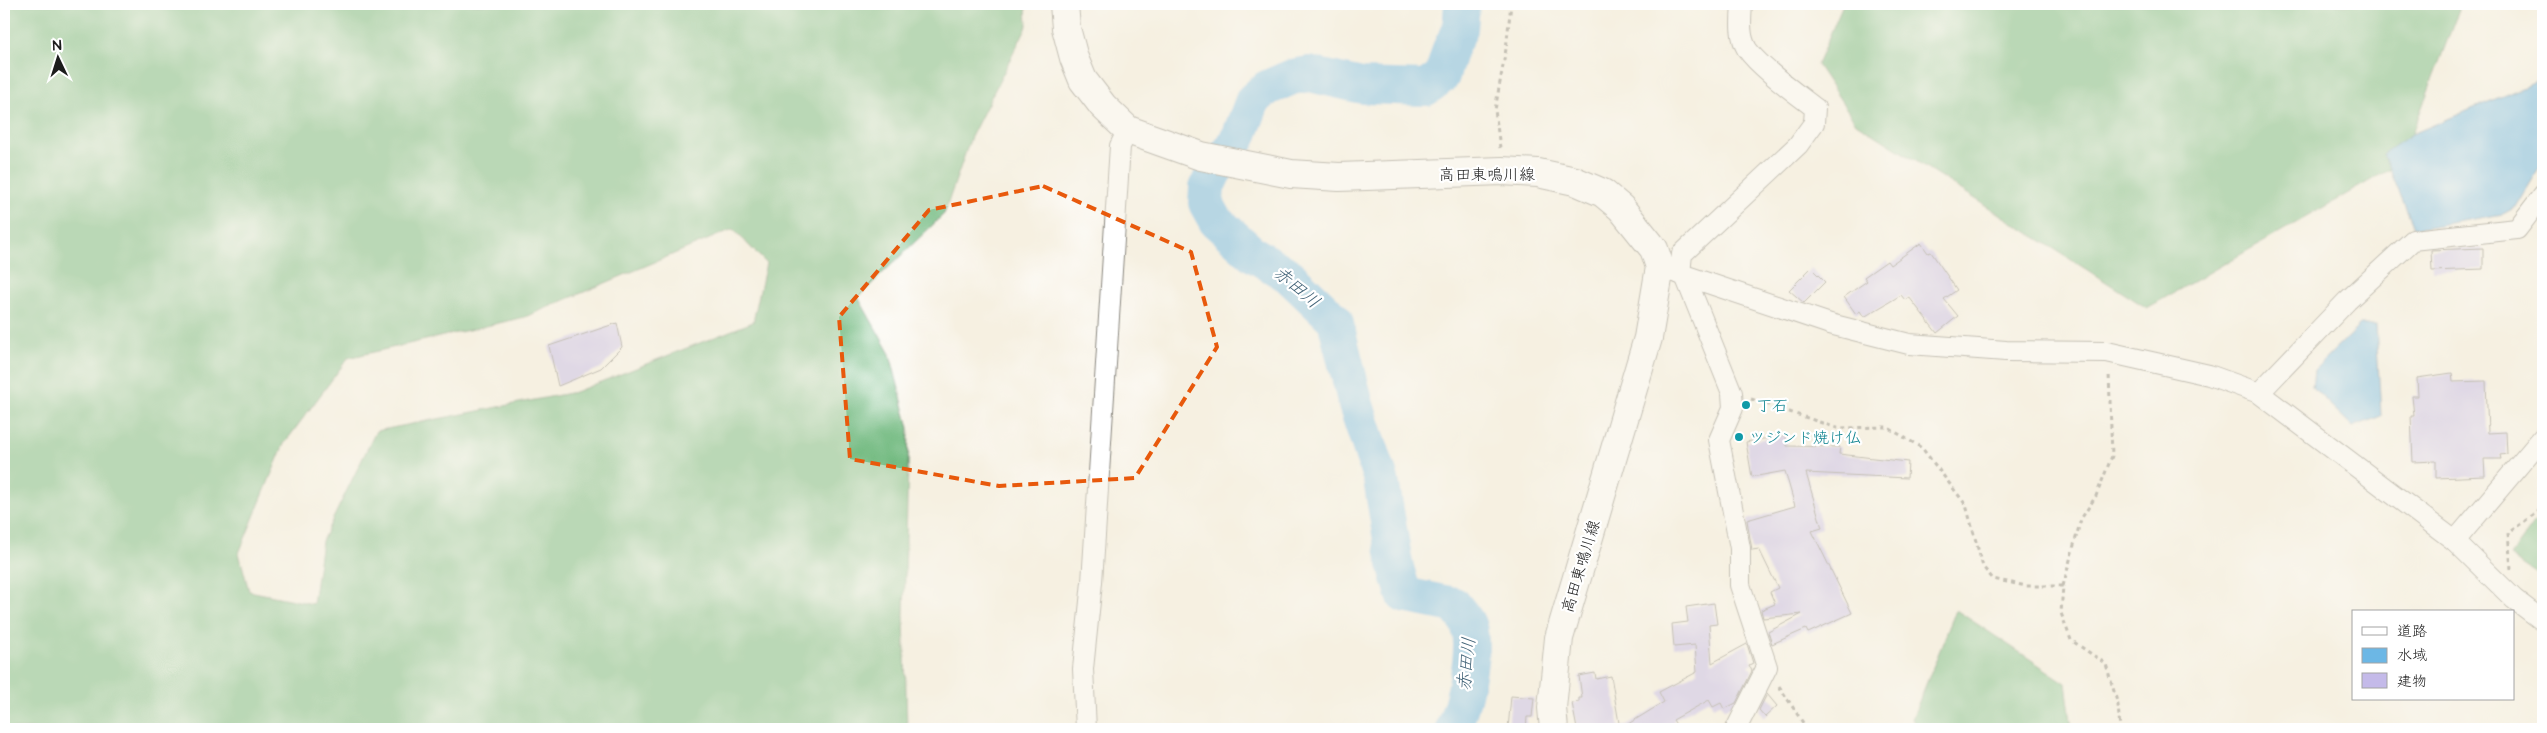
<svg xmlns="http://www.w3.org/2000/svg" width="2547" height="733" viewBox="0 0 2547 733" font-family="'Architects Daughter','Klee One',sans-serif">
<rect width="100%" height="100%" fill="#fff"/>
<filter id="ink" filterUnits="userSpaceOnUse"><feTurbulence type="fractalNoise" baseFrequency=".02" numOctaves="2"/><feDisplacementMap in="SourceGraphic" scale="10" xChannelSelector="R" yChannelSelector="G"/><feConvolveMatrix kernelMatrix="1 2 1 2 8 2 1 2 1" color-interpolation-filters="sRGB"/></filter>
<filter id="wash" filterUnits="userSpaceOnUse"><feTurbulence type="fractalNoise" baseFrequency=".0096" numOctaves="4" result="noise"/><feDisplacementMap in="SourceGraphic" scale="20" xChannelSelector="R" yChannelSelector="G"/><feGaussianBlur stdDeviation="1.12" result="paint"/><feColorMatrix in="noise" values="0 0 0 0 0 0 0 0 0 0 0 0 0 0 0 0 0 1.4 0 .05"/><feComposite in="paint" operator="in"/></filter>
<g filter="url(#wash)">
<rect width="100%" height="100%" fill="#f6f0e1"/>
<g fill="#72ba80" stroke="#476b4e" fill-rule="evenodd">
<path d="M4,4h1022l1,22 -56,111 -27,77 -86,83 32,57 19,74 -5,187 3,114h-903zM733,229l33,34 -13,59 -178,70 -199,39 -54,110 -9,63 -64,-13 -10,-38 45,-109 64,-86 177,-41z"/>
<path d="M1843,4h618l-60,159 -254,145 -291,-185 -39,-58z"/>
<path d="M2543,511v67l-33,-22z"/>
<path d="M1956,610l110,73 6,46h-153l-7,-10z"/>
</g>
<g fill="#6cb7e5" stroke="#446a80">
<path d="M2543,79v83l-27,45 -13,7 -88,15 -32,-75 29,-20z"/>
<path d="M2360,325h16l5,91 -28,11 -41,-40 2,-17z"/>
</g>
<g fill="none" stroke-linecap="round" stroke-linejoin="round">
<path stroke="#6cb7e5" stroke-width="36" d="M1453,729c10,-24 23,-76 16,-102 -2,-8 -11,-16 -15,-22l-50,-10 -9,-31 -14,-84 -25,-75 -21,-85 -47,-45 -35,-21 -37,-33 -10,-18 1,-16 7,-15 25,-35 14,-37 14,-12 25,-11 17,-3 53,12 64,2 16,-12 8,-27 10,-20 2,-25"/>
</g>
<g id="blocks">
<g fill="#c4bae9">
<path d="M1921,243l7,10 3,-1 26,38 -13,9 14,17 -21,17 -28,-36 -4,3 -4,-5 -37,22 -4,-6 -4,3 -12,-17 23,-16 -3,-4 23,-16 3,4z"/>
<path d="M2483,248v21l-51,2 -1,-21z"/>
<path d="M1811,268l14,14 -21,21 -15,-13z"/>
<path d="M617,323l5,24 -21,21 -43,18 -9,-40z"/>
<path d="M2452,373l1,9 33,-1 2,52 18,-1 1,22 -7,1 1,4h-17l1,17 -49,2v-17l-23,1 -2,-46h3l-2,-20h6l-1,-18z"/>
<path d="M1786,435l1,11 53,1 -1,7 69,8 -1,16 -101,-5 16,55 -10,3 40,82 -44,20 -2,-4 -34,15 -4,-12 34,-18 -39,4 -2,-8 14,-6 -5,-12 8,-4 -19,-39 -7,1 -5,-30 48,-14 -10,-35 -33,6 -6,-35z"/>
<path d="M1714,603l3,21 -8,1 3,38 35,-19 6,19 -4,2 3,6 -16,32 -12,6 -3,-6 -8,4 -4,-7 -36,20 6,9h-102l-5,-26 7,-1v-4h3l-3,-22 16,-3 1,6 15,-3 9,53 44,-27 -5,-10 38,-20 -2,-27 -21,2 -2,-23 16,-2 -2,-15z"/>
<path d="M1767,694l10,12 -12,11 -6,-7z"/>
<path d="M1511,696l23,2 -2,19h-5l-1,12h-18z"/>
</g>
</g>
</g>
<g filter="url(#ink)">
<use href="#blocks" fill-opacity="0" stroke="#89867e" stroke-width="1"/>
<g fill="none" stroke-linecap="round" stroke-linejoin="round">
<g stroke="#89867e" stroke-width="22">
<g id="street">
<path d="M1660,267l170,57 79,20 97,7 101,1 102,23 50,18 196,148 59,58 29,22"/>
<path d="M1680,274l2,-20 116,-109 16,-22 1,-15c-18,-14 -56,-41 -68,-59 -8,-13 -6,-30 -5,-45"/>
<path d="M1685,276l47,117 1,15 -14,32 21,108v37l27,82 -31,62"/>
<path d="M2259,393l88,-92 66,-61 104,-11 26,-34"/>
<path d="M2455,541l88,-104"/>
<path d="M1086,729l-3,-60 9,-87 28,-436 8,-16"/>
</g>
</g>
<g stroke="#89867e" stroke-width="30">
<path id="secondary" d="M1064,4l2,24 8,30 9,22 20,26 25,24 73,26 90,18 48,3 163,-6 36,2 37,8 28,12 18,15 33,41 6,18 -12,71 -89,300 -7,70 2,21"/>
</g>
<g stroke="#89867e" stroke-width="3" stroke-dasharray="4 4" stroke-linecap="butt">
<path d="M1500,148l-5,-38 11,-61 5,-45"/>
<path d="M1751,399l86,29 50,-1 35,21 44,57 17,62 10,12 33,7h37l-2,27 10,27 35,24 12,41 2,24"/>
<path d="M2511,569l-3,-36 35,-25"/>
<path d="M2063,586l18,-67 15,-23 16,-40 -3,-83"/>
<path d="M1779,686l28,43"/>
</g>
<use href="#street" stroke="#fff" stroke-width="20"/>
<use href="#secondary" stroke="#fff" stroke-width="28"/>
</g>
</g>
<path d="M0 0H2547V733H0ZM1043,186l148,66 26,95 -82,131 -136,8 -149,-27 -11,-142 90,-107z" fill="#f6f0e1" fill-opacity=".55" fill-rule="evenodd"/>
<path fill="none" stroke="#e8590c" stroke-width="4" stroke-dasharray="10 6" stroke-linejoin="round" d="M1043,186l148,66 26,95 -82,131 -136,8 -149,-27 -11,-142 90,-107z"/>
<g fill="#0f9aa8" stroke="#fff" stroke-width="2">
<circle cx="1746" cy="405" r="5"/>
<circle cx="1739" cy="437" r="5"/>
</g>
<g text-anchor="middle" stroke-width="4.5" stroke-linejoin="round" paint-order="stroke">
<g font-size="16" fill="#1c1c1c" stroke="#fff">
<text x="1487" y="180">高田東鳴川線</text>
<text transform="translate(1580 566) rotate(-73)" y="6">高田東鳴川線</text>
</g>
<g font-size="16" fill="#0d838f" stroke="#fff" text-anchor="start">
<text x="1756" y="411">丁石</text>
<text x="1749" y="443">ツジンド焼け仏</text>
</g>
<g font-size="18" font-style="italic" fill="#406276" stroke="#fff">
<text transform="translate(1297 287) rotate(40)" y="6">赤田川</text>
<text transform="translate(1466 664) rotate(-84)" y="6">赤田川</text>
</g>
</g>
<rect width="2547" height="733" fill="none" stroke="#fff" stroke-width="20"/>
<rect x="2352" y="610" width="162" height="90" fill="#ffffff" stroke="#a4a4a4"/>
<rect x="2362" y="627" width="25" height="8" fill="#ffffff" stroke="#a4a4a4"/>
<text x="2397" y="636" font-size="15" fill="#1c1c1c">道路</text>
<rect x="2362" y="648" width="25" height="15" fill="#6cb7e5" stroke="#a4a4a4"/>
<text x="2397" y="660" font-size="15" fill="#1c1c1c">水域</text>
<rect x="2362" y="673" width="25" height="15" fill="#c4bae9" stroke="#a4a4a4"/>
<text x="2397" y="686" font-size="15" fill="#1c1c1c">建物</text>
<g transform="translate(58 58) rotate(356)" stroke="#ffffff" stroke-width="4" paint-order="stroke">
<path d="M0-4L9 19L0 12L-9 19Z" fill="#1c1c1c"/>
<text y="-8" font-size="14" font-weight="bold" text-anchor="middle" fill="#1c1c1c">N</text>
</g>
</svg>
